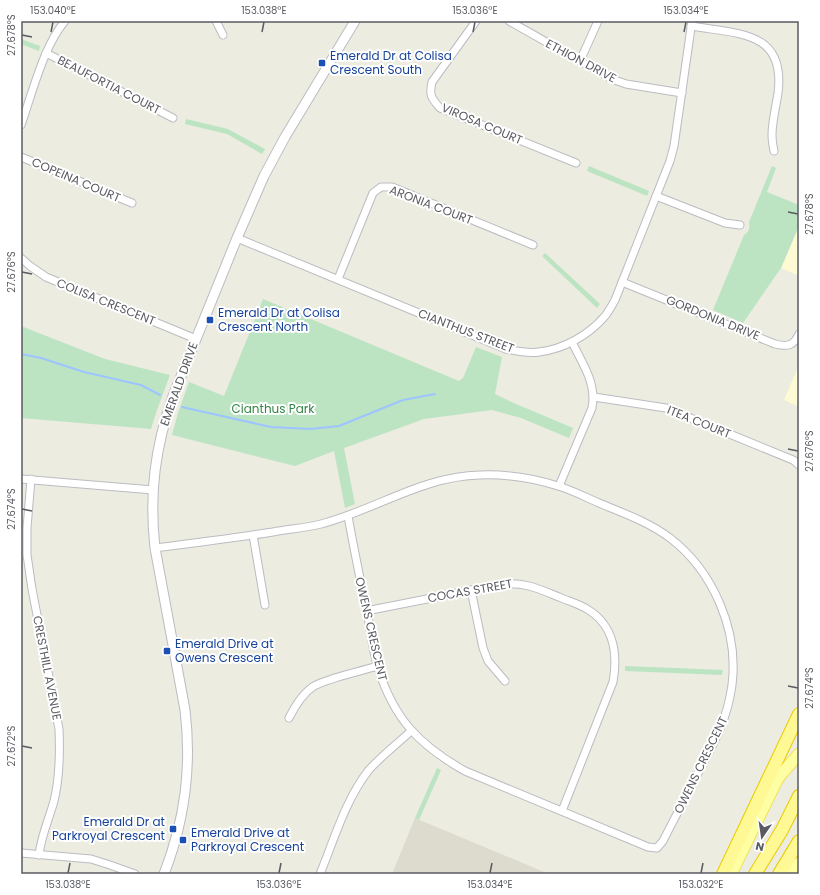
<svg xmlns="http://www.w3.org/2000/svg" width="820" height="895" viewBox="0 0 820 895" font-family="Poppins,sans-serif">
<rect width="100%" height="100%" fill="#ecece0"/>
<g fill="#fefbd4">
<path d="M799,226v50l-18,-8z"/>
<path d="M799,365v42l-15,-7z"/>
</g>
<path fill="#dcdbce" d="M415,818l134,56h-157z"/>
<g fill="#bce4c3">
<path d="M21,39l19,7 -1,5 -18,-7z"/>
<path d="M186,119l42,10 37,20 -3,5 -35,-20 -42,-10z"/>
<path d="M589,166l60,25 -2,5 -60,-25z"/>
<path d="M772,166l4,2 -9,24 32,13v21l-18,42 -38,55 -30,-13 31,-75c5,-3 6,-7 5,-13z"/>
<path d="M545,253l55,51 -3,4 -55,-52z"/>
<path d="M263,299l196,82 4,-3 13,-31 26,10 -7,37 21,10 57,24 -4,10 -48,-20 -29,-8 -68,9 -80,29 11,56 -10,4 -11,-57 -39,15 -123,-31 6,-22 11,-31 35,14z"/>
<path d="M21,326l84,33 65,16 -13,35 -6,19 -130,-11z"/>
<path d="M625,666l98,4 -1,5 -97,-4z"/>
<path d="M437,768l4,2 -22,50 -4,-2z"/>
</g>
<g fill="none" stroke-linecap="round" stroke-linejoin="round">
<g stroke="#9ec4ff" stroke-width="2">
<path d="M21,354l20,4 43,14 57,13 19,10"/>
<path d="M182,407l89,20 39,2 29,-3 64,-26 32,-6"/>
</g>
<g stroke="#bbbcc2" stroke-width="9">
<g id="minor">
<path d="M216,21l7,14"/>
<path d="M476,21l-44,61c-3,13 -1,16 8,26l136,55"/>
<path d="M509,21l103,58 14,5 56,9"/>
<path d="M691,26c46,8 95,4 87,67 -2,13 -6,29 -6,42 0,5 1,11 2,16"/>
<path d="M46,53l127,65"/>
<path d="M580,61l18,-40"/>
<path d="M21,125c11,-31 23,-80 44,-104"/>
<path d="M21,157l111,46"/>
<path d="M656,196l69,27 15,2"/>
<path d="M237,238l269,111c10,2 22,5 33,3 25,-3 50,-17 66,-36 4,-5 7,-11 10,-16l55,-139 4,-15 18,-125"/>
<path d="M21,258l9,8 16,11 150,62"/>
<path d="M338,279l35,-86 8,-6h11l141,58"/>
<path d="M622,282l153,62c12,3 19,2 24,-10"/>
<path d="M594,397l72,11 127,52 6,5"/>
<path d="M21,479l132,11"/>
<path d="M31,479l-4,49v27l5,34 27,140c1,24 1,48 -5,72 -5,18 -13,35 -15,54"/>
<path d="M559,486l33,-78c5,-25 -10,-45 -20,-66"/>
<path d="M253,535l12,70"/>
<path d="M155,548c40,-5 79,-10 118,-16 16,-3 32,-4 48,-8 54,-14 102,-48 159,-49 26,-1 53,3 78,11 14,4 27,11 41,17 24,10 50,19 71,35 43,33 69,92 62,147 -5,36 -18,58 -35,90 -11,22 -23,44 -34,66l-6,7 -9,-1 -183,-76c-46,-26 -71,-52 -87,-103 -5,-16 -7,-34 -10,-51 -7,-34 -14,-67 -20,-101"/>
<path d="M471,590l12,58 5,13 17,20"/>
<path d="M366,611l137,-27c22,-2 36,5 56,13 9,4 20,7 28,12 27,16 31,45 26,73l-51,129"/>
<path d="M289,718c6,-12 14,-25 25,-32 17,-9 45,-14 63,-20"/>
<path d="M21,853l70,6 19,6 25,9"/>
<path d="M320,874c14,-34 25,-73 48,-103 12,-14 29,-27 43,-40"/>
</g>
</g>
<g stroke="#bbbcc2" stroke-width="11">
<path id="tertiary" d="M164,874c21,-54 28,-106 21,-164l-30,-162c-6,-54 0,-101 18,-152l64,-158 27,-62 21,-39 70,-116"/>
</g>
<g stroke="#f1e055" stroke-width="13">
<g id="primary">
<path d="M731,874l46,-94 6,-8 16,-18"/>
<path d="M791,874l8,-11"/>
</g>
</g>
<g stroke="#eccb00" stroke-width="14">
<g id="trunk">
<path d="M723,874l76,-160"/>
<path d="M755,874l27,-44 17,-34"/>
<path d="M779,874l20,-33"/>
</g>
</g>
<use href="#minor" stroke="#fff" stroke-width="7"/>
<use href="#tertiary" stroke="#fff" stroke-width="9"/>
<use href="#primary" stroke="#feffa3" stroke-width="11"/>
<use href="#trunk" stroke="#fef995" stroke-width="12"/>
</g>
<path fill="none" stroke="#595b61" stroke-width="1.5" d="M51,32l2,-10M262,32l2,-10M473,32l2,-10M684,32l2,-10M22,35l10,2M788,212l10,2M22,272l10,2M788,449l10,2M22,509l10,2M788,686l10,2M22,746l10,2M68,873l2,-10M279,873l2,-10M490,873l2,-10M701,873l2,-10"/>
<g fill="#1a4fb4" stroke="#fff" stroke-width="1.5">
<rect x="318" y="59" width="8" height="8" rx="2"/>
<rect x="206" y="316" width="8" height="8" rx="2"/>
<rect x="163" y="647" width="8" height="8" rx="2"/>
<rect x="169" y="825" width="8" height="8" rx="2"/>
<rect x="179" y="836" width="8" height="8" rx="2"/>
</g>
<g text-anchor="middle" stroke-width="4" stroke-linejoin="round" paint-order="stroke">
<g font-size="12" fill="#164399" stroke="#fff" text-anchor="start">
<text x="330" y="60">Emerald Dr at Colisa<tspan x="330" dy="14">Crescent South</tspan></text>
<text x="218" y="317">Emerald Dr at Colisa<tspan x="218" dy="14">Crescent North</tspan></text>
<text x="175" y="648">Emerald Drive at<tspan x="175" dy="14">Owens Crescent</tspan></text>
<text x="165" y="826" text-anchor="end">Emerald Dr at<tspan x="165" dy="14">Parkroyal Crescent</tspan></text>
<text x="191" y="837">Emerald Drive at<tspan x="191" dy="14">Parkroyal Crescent</tspan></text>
</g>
<g font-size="12" fill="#595b61" stroke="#fff">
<text transform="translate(581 61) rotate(28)" y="4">ETHION DRIVE</text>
<text transform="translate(109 85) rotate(27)" y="4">BEAUFORTIA COURT</text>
<text transform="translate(482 124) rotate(23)" y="4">VIROSA COURT</text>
<text transform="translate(76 180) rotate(23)" y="4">COPEINA COURT</text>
<text transform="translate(431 205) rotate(21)" y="4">ARONIA COURT</text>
<text transform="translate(106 302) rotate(22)" y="4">COLISA CRESCENT</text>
<text transform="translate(713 318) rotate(22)" y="4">GORDONIA DRIVE</text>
<text transform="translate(466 331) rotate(21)" y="4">CIANTHUS STREET</text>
<text transform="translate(179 384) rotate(-70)" y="4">EMERALD DRIVE</text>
<text transform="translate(699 422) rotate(22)" y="4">ITEA COURT</text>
<text transform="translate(470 591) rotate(-10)" y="4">COCAS STREET</text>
<text transform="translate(371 629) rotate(77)" y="4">OWENS CRESCENT</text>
<text transform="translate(47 668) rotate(79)" y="4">CRESTHILL AVENUE</text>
<text transform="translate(701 765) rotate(-64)" y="4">OWENS CRESCENT</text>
</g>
<g font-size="12" fill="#358546" stroke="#fff">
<text x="273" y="413">Cianthus Park</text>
</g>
</g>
<rect width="820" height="895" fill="none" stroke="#ffffff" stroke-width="44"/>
<g transform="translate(762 837) rotate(193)" stroke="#ffffff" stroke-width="3" paint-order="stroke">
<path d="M0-3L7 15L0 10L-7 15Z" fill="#595b61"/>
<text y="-6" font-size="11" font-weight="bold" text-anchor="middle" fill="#595b61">N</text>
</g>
<rect x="22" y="22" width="776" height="851" fill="none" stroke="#595b61" stroke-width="1.5"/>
<g font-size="10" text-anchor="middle" fill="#595b61">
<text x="53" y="14">153.040°E</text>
<text x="264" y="14">153.038°E</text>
<text x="475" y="14">153.036°E</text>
<text x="686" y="14">153.034°E</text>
<text transform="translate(11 35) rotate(-90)" y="4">27.678°S</text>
<text transform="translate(809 214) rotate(-90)" y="4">27.678°S</text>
<text transform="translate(11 272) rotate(-90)" y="4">27.676°S</text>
<text transform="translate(809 451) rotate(-90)" y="4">27.676°S</text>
<text transform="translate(11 509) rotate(-90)" y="4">27.674°S</text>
<text transform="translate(809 688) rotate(-90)" y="4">27.674°S</text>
<text transform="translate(11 746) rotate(-90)" y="4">27.672°S</text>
<text x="68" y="888">153.038°E</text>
<text x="279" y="888">153.036°E</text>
<text x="490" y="888">153.034°E</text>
<text x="701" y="888">153.032°E</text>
</g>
</svg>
